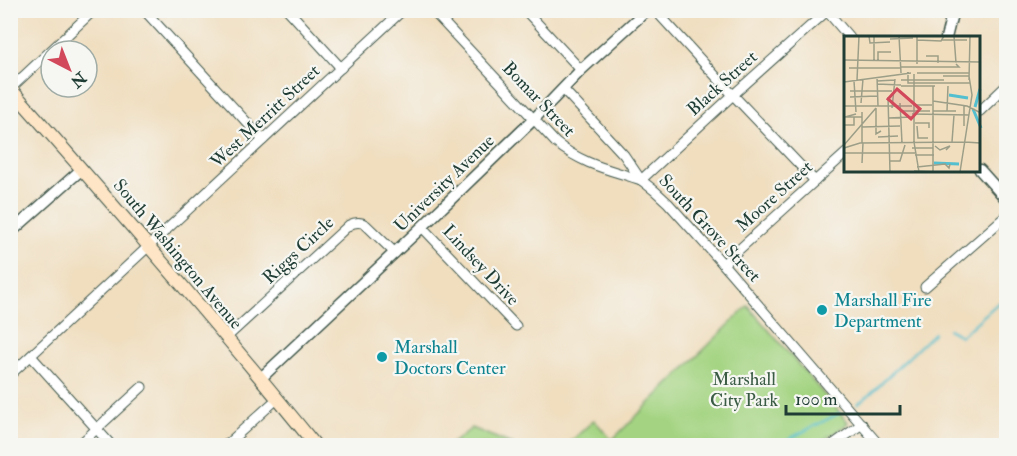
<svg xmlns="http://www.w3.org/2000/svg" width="1017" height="456" viewBox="0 0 1017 456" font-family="'IM FELL Double Pica',serif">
<rect width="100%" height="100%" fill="#f6f6f2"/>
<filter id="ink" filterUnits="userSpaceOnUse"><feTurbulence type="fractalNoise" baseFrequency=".0167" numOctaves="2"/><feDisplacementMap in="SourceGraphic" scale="12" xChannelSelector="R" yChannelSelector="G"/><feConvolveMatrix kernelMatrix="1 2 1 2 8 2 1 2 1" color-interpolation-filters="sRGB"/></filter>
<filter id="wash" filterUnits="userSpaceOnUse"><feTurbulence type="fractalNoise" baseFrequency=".008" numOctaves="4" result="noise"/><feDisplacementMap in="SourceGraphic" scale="24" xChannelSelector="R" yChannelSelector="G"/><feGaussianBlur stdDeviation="1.35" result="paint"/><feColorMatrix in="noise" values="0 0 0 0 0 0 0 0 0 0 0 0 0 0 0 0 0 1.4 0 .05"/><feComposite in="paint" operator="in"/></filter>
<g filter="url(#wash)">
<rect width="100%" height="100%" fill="#f0debf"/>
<g fill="#a4d482" stroke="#62885b" stroke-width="1.5">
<path d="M748,306l100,116 -2,3 -30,20h-249l27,-25 18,20z"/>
<path d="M472,428l42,17h-64z"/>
</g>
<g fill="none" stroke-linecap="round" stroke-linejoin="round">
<g stroke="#54bfcf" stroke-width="2">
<path d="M948,329l13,7 37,-33 8,-2"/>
<path d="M857,404l11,-8 66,-63"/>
<path d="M775,446l65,-33"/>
</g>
</g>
</g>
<g filter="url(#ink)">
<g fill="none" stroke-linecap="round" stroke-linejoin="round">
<g stroke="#3e5549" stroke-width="11">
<g id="minor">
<path d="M144,10l119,130"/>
<path d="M288,10l53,58"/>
<path d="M432,10l124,133c28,22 52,26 85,37"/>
<path d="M525,10l56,60"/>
<path d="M655,10l78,85 82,86"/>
<path d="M826,10l24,28"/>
<path d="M11,88l83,-78"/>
<path d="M563,89l61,66 17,25 14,11 13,12 55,61 157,182"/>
<path d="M980,111l26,-25"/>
<path d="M641,180l92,-85 94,-84"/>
<path d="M422,227l94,99"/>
<path d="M723,264l123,-111"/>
<path d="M925,287l81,-71"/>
<path d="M226,338l123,-113c6,-3 11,-4 17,0l29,28"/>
<path d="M31,356l81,90"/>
<path d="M10,375l393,-365"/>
<path d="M78,446l64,-59"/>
<path d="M225,446l53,-48"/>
<path d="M831,446l31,-22"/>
</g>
</g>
<g stroke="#3e5549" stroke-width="13">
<g id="tertiary">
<path d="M946,38l7,-28"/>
<path d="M980,170l26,29"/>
<path d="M10,233l72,-64"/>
<path d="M261,378l161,-151 112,-108 47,-49 66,-60"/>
</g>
</g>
<g stroke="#3e5549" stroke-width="14">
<path id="secondary" d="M10,88c104,117 207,236 306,358"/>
</g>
<use href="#minor" stroke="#fff" stroke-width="9"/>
<use href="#tertiary" stroke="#fff" stroke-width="10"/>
<use href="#secondary" stroke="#fee5c5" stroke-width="12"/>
</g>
</g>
<g fill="#0f9aa8" stroke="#f6f6f2" stroke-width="2">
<circle cx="822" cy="310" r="6"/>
<circle cx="382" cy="357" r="6"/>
</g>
<g text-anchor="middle" stroke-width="4.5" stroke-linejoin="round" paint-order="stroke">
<g font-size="18" fill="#1f3d34" stroke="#f6f6f2">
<text transform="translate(722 83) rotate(-42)" y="6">Black Street</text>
<text transform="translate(539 99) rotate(46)" y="6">Bomar Street</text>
<text transform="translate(265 116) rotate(-43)" y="6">West Merritt Street</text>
<text transform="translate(444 183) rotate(-44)" y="6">University Avenue</text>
<text transform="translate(774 196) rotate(-42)" y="6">Moore Street</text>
<text transform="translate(710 228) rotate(47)" y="6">South Grove Street</text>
<text transform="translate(298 250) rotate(-43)" y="6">Riggs Circle</text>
<text transform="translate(178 254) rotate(50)" y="6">South Washington Avenue</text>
<text transform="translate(481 265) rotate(47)" y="6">Lindsey Drive</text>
</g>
<g font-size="18" fill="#0d838f" stroke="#f6f6f2" text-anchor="start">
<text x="834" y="306">Marshall Fire<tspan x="834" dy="21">Department</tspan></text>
<text x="394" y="353">Marshall<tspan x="394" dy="21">Doctors Center</tspan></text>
</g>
<g font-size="18" fill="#3a5b44" stroke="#f6f6f2">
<text x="744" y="385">Marshall<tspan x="744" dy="21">City Park</tspan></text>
</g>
</g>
<g transform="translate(844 36)">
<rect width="136" height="136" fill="#f0debf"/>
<path fill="none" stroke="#54bfcf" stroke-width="3" d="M105,59l19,3M131,71l5,-18M129,73l8,19M90,127l25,1"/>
<path fill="none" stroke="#9c9e87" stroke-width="1.5" d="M25,0l1,7 20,-1M55,0l2,37M73,0v28M110,0l2,27M46,3l23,-1M73,4l24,1 3,-5M98,4h25M82,20h12v7M0,24l137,2M30,24v-24M34,24v-8h13M57,31h58l-3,-3M5,32h52M64,36v11h62M73,37h52M99,40h26M33,41l1,29M13,44l2,-44M57,44h43M125,44l1,-44M10,45l2,31M33,45l18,-1M0,46l67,-9M33,48l24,1M57,50h34M89,50v86M6,55h42M6,61l27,-1M44,61l2,75M89,65l34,5 14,7M17,67l2,-24M56,67l2,40M69,69h19M120,69v21M0,70h68M32,72v26l5,-3M48,72l3,-29M56,75h30M89,75h23M103,75l1,-25M18,76v31M12,78l-11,3h17M68,78l57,1M44,82l24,-1M71,87h14v5M0,89h10v-8M73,90l1,12h10M18,91l38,-1M34,101l20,-1M70,106l5,30M70,106v-68M108,106l2,-27M121,106l15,1v29M0,109l32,-37M91,110l5,4 10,-4 -4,4M0,112l16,-5 105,-1M68,112h21M0,117h46M46,117h25M71,119h19M46,125h10l5,-16M18,127l1,-20M73,131l28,-3 4,4 1,-4M70,135l26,1M116,136l12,-77 -3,-19"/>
<path fill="#d1495b" fill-opacity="0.15" stroke="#d1495b" stroke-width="3" d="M53,53l23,20 -9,10 -23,-20z"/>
<rect width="136" height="136" fill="none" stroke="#1f3d34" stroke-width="3"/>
</g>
<rect width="1017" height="456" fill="none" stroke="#f6f6f2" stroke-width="36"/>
<g transform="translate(69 69) rotate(138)"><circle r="28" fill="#f6f6f2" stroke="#a0aca6" stroke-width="1.5"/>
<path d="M0-4.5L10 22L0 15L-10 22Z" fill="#d1495b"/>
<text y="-9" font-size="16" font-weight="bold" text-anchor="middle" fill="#1f3d34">N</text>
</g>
<path d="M786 405v9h114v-9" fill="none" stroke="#1f3d34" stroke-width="3"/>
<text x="795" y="405" font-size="18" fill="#1f3d34" stroke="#f6f6f2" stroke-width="4.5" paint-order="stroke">100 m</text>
</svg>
